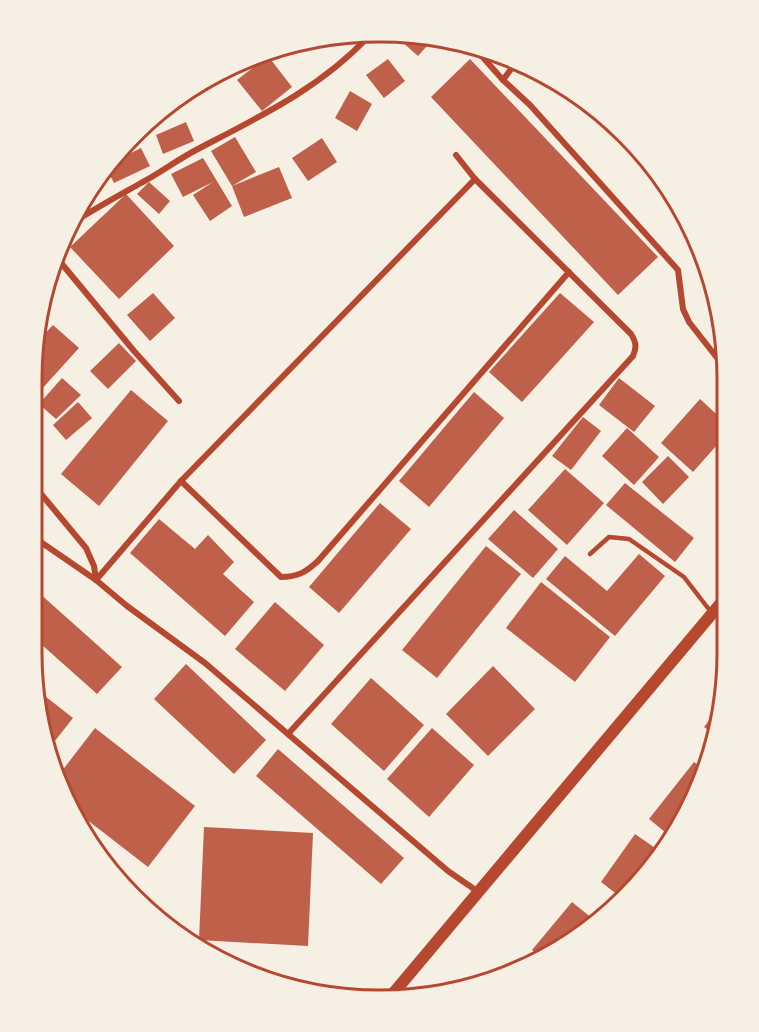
<svg xmlns="http://www.w3.org/2000/svg" width="759" height="1032" viewBox="0 0 759 1032" font-family="Poppins,sans-serif">
<rect width="100%" height="100%" fill="#f6efe4"/>
<g fill="#bf614a">
<path d="M425,34l9,4 -16,18 -17,-15 4,-5z"/>
<path d="M267,55l1,1 -81,46 -4,-6z"/>
<path d="M268,56l24,31 -30,24 -25,-31z"/>
<path d="M388,59l17,22 -21,17 -18,-23z"/>
<path d="M470,59l188,198 -40,38 -187,-198z"/>
<path d="M350,91l22,13 -15,27 -22,-13z"/>
<path d="M186,122l8,19 -31,13 -7,-19z"/>
<path d="M235,137l21,35 -24,14 47,-19 13,31 -48,19 -12,-31 -21,-35z"/>
<path d="M322,138l15,24 -29,19 -16,-23z"/>
<path d="M141,148l9,18 -36,17 -7,-14 6,-7z"/>
<path d="M203,158l29,48 -22,15 -17,-26 20,-13 -30,15 -12,-23z"/>
<path d="M149,182l21,19 -11,13 -22,-20z"/>
<path d="M126,194l48,52 -55,53 -49,-52z"/>
<path d="M153,293l22,25 -25,23 -23,-26z"/>
<path d="M560,293l34,29 -72,80 -33,-30z"/>
<path d="M53,325l26,23 -39,43 -8,-8 4,-40z"/>
<path d="M119,343l17,18 -28,28 -18,-18z"/>
<path d="M62,378l19,17 -25,24 -17,-15z"/>
<path d="M619,378l36,28 -21,26 -35,-27z"/>
<path d="M131,390l37,31 -69,85 -38,-32z"/>
<path d="M474,392l30,26 -75,89 -30,-26z"/>
<path d="M700,399l25,23v14l-32,36 -32,-29z"/>
<path d="M78,402l14,16 -26,22 -13,-15z"/>
<path d="M583,417l18,14 -30,39 -19,-14z"/>
<path d="M627,428l32,29 -25,28 -32,-29z"/>
<path d="M668,456l21,21 -26,27 -21,-22z"/>
<path d="M565,469l39,34 -37,42 -39,-35z"/>
<path d="M625,483l69,55 -19,24 -69,-57z"/>
<path d="M380,503l31,26 -72,84 -30,-26z"/>
<path d="M514,510l44,39 -25,29 -45,-39z"/>
<path d="M159,519l36,30 13,-14 26,27 -11,12 31,28 -29,34 -95,-83z"/>
<path d="M486,546l35,28 -84,104 -35,-28z"/>
<path d="M639,554l26,22 -50,60 -69,-57 19,-23 42,35z"/>
<path d="M541,582l69,55 -35,45 -69,-54z"/>
<path d="M38,592l84,75 -25,27 -65,-58v-37z"/>
<path d="M275,602l49,43 -39,46 -50,-42z"/>
<path d="M186,664l80,76 -32,34 -80,-75z"/>
<path d="M493,666l42,43 -47,47 -42,-42z"/>
<path d="M371,678l53,47 -40,46 -53,-47z"/>
<path d="M36,689l37,29 -26,33 -4,-8z"/>
<path d="M718,708l-7,24 -7,-5z"/>
<path d="M95,728l100,78 -47,61 -75,-58 -15,-33z"/>
<path d="M432,728l42,37 -45,52 -42,-38z"/>
<path d="M278,749l126,109 -23,26 -125,-108z"/>
<path d="M694,762l8,6 -11,39 -20,30 -22,-18z"/>
<path d="M204,827l109,6 -5,113 -109,-6z"/>
<path d="M635,834l26,18 -20,30 -18,17 -22,-17z"/>
<path d="M572,902l26,21 -6,5 -51,30 -9,-8z"/>
</g>
<g fill="none" stroke-linecap="round" stroke-linejoin="round">
<path stroke="#b5482f" stroke-width="4.5" d="M590,554l19,-17 20,2 55,38 27,35"/>
<g stroke="#b5482f" stroke-width="6">
<path d="M479,53l24,27 27,25 148,165 5,39 6,13 36,46"/>
<path d="M503,80l11,-15"/>
<path d="M74,222c22,-14 44,-26 67,-39 19,-10 36,-23 55,-33 61,-32 123,-61 171,-112"/>
<path d="M57,258l77,93 45,50"/>
<path d="M181,481l100,96c17,0 25,-5 37,-16l251,-289"/>
<path d="M32,483l54,65 8,18 2,14"/>
<path d="M32,536l64,44 31,26 78,57 243,208 29,20"/>
<path d="M96,580l85,-99 294,-302"/>
<path d="M288,734l345,-378c4,-9 3,-14 -2,-22l-156,-155 -19,-24"/>
</g>
<path stroke="#b5482f" stroke-width="12" d="M391,996l335,-399"/>
</g>
<path d="M0 0H759V1032H0ZM379 42H380A337 337 0 0 1 717 379V653A337 337 0 0 1 380 990H379A337 337 0 0 1 42 653V379A337 337 0 0 1 379 42Z" fill="#f6efe4" fill-rule="evenodd"/>
<path fill="none" stroke="#b5482f" stroke-width="3" d="M379 42H380A337 337 0 0 1 717 379V653A337 337 0 0 1 380 990H379A337 337 0 0 1 42 653V379A337 337 0 0 1 379 42Z"/>
</svg>
